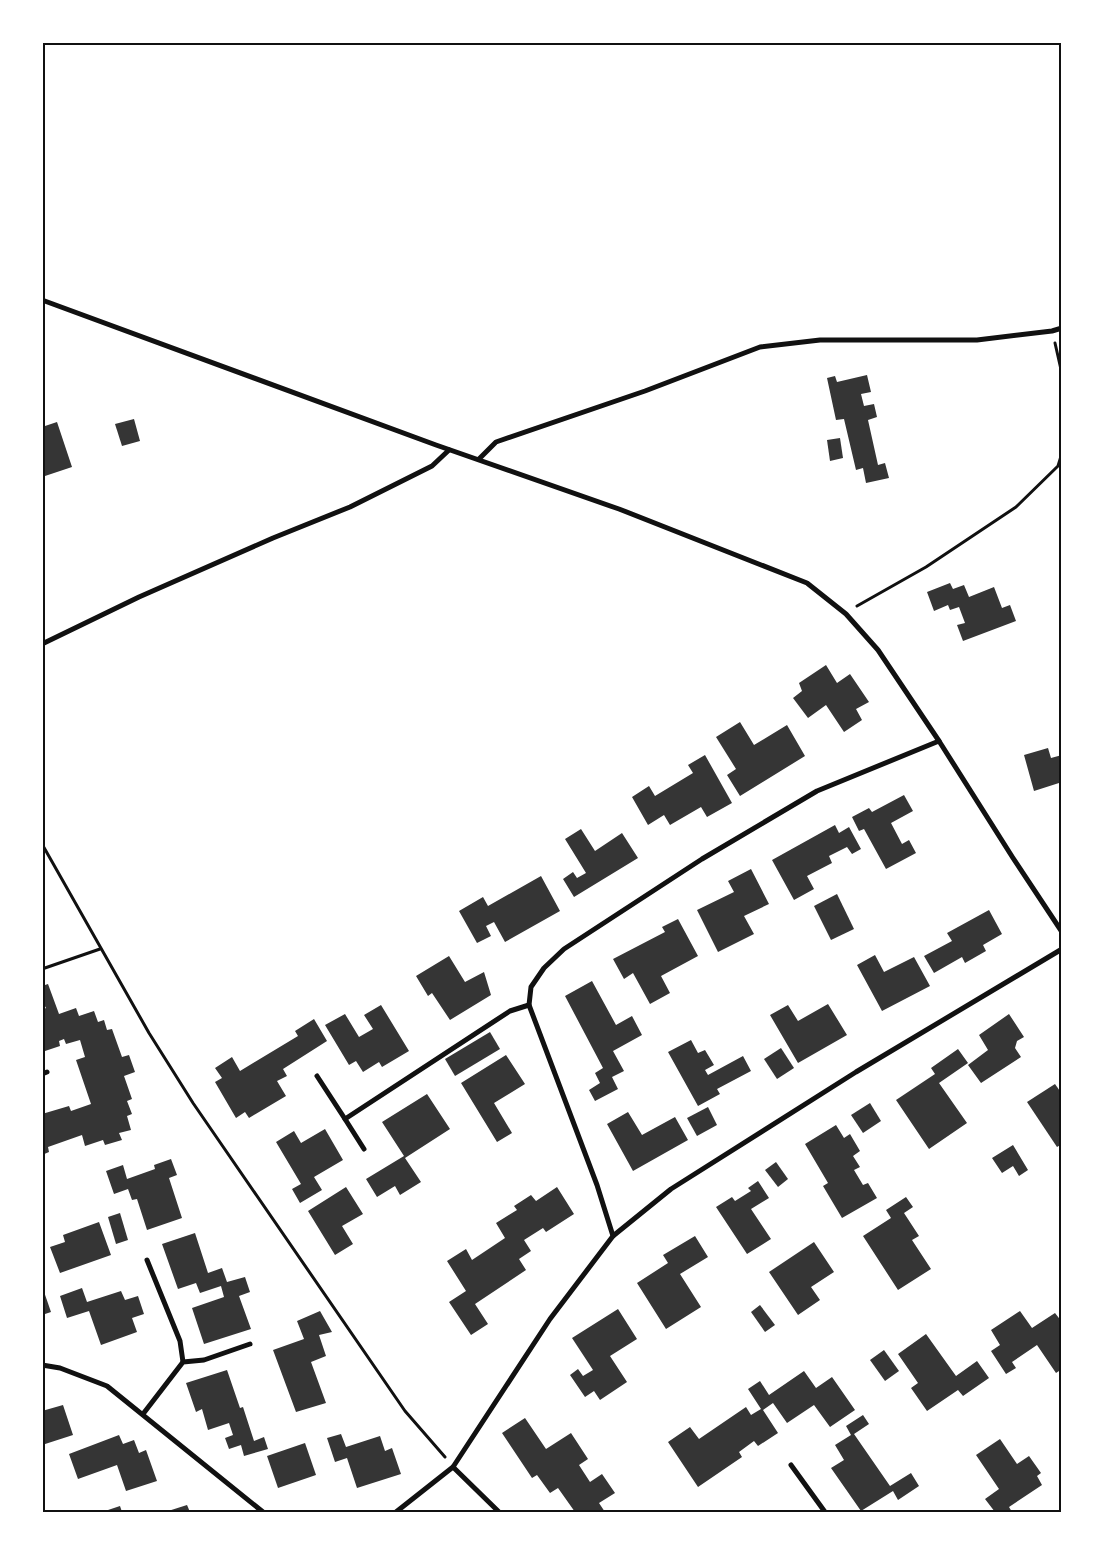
<svg xmlns="http://www.w3.org/2000/svg" width="1104" height="1555" viewBox="0 0 1104 1555" font-family="'Asap Condensed',sans-serif">
<rect width="100%" height="100%" fill="#fff"/>
<g fill="#353535">
<path d="M867,375l4,17 -10,2 3,12 10,-2 3,13 -9,3 10,45 7,-2 4,15 -23,5 -3,-15 -7,2 -12,-51 -8,1 -9,-42 8,-2 2,6z"/>
<path d="M134,419l6,22 -18,5 -7,-22z"/>
<path d="M57,422l15,45 -30,10v-50z"/>
<path d="M840,438l3,20 -13,3 -3,-21z"/>
<path d="M950,583l3,6 11,-4 5,12 25,-10 8,21 8,-3 6,16 -53,20 -6,-16 8,-2 -6,-16 -9,3 -2,-5 -14,6 -7,-19z"/>
<path d="M826,665l11,18 13,-9 19,28 -13,7 6,11 -18,12 -18,-27 -18,13 -15,-20 9,-7 -3,-8z"/>
<path d="M740,722l14,23 33,-20 18,31 -65,40 -13,-21 9,-6 -20,-32z"/>
<path d="M1048,748l3,10 11,-3v36l-3,-8 -25,8 -10,-36z"/>
<path d="M705,755l27,48 -25,14 -6,-10 -31,18 -6,-10 -16,10 -16,-28 17,-11 6,10 38,-23 -5,-8z"/>
<path d="M904,795l9,16 -22,12 11,21 7,-4 7,13 -30,16 -22,-40 -5,2 -7,-14 17,-9 3,4z"/>
<path d="M835,825l4,8 10,-6 12,22 -9,5 -5,-7 -18,9 3,7 -25,13 7,13 -20,11 -22,-40z"/>
<path d="M581,829l14,22 27,-18 16,25 -64,39 -11,-18 10,-7 4,6 9,-5 -21,-34z"/>
<path d="M751,869l18,35 -25,12 10,18 -36,18 -21,-42 37,-18 -6,-11z"/>
<path d="M541,876l19,35 -55,31 -11,-20 -8,4 5,10 -14,7 -18,-32 24,-14 5,9z"/>
<path d="M837,894l17,35 -23,11 -17,-34z"/>
<path d="M989,910l13,24 -19,11 3,6 -21,12 -3,-6 -28,16 -10,-17 28,-15 -5,-8z"/>
<path d="M678,919l20,37 -37,20 9,17 -20,11 -17,-31 -9,6 -11,-20 52,-27 -3,-5z"/>
<path d="M875,955l9,17 30,-15 16,29 -48,25 -25,-46z"/>
<path d="M449,956l16,26 19,-10 7,23 -41,25 -18,-27 -4,3 -12,-20z"/>
<path d="M592,981l24,44 16,-9 10,19 -29,16 11,20 -12,6 6,12 -23,12 -6,-11 11,-7 -5,-10 8,-5 -38,-72z"/>
<path d="M48,984l11,30 17,-6 3,8 15,-5 4,11 6,-2 3,10 5,-1 10,28 7,-2 6,17 -11,4 8,23 -5,2 5,13 -5,2 4,14 -12,3 3,7 -17,5 -2,-5 -18,6 -3,-11 -34,12 1,5 -7,3v-41l27,-8 2,5 20,-7 -15,-44 9,-3 -5,-17 -14,4 -2,-5 -5,2 1,5 -18,6v-42l4,-2 -4,-7v-15z"/>
<path d="M828,1004l19,31 -49,28 -28,-48 18,-10 10,16z"/>
<path d="M381,1005l28,46 -27,16 -3,-5 -16,10 -7,-11 -7,4 -24,-40 20,-11 14,23 14,-8 -9,-14z"/>
<path d="M1009,1014l15,23 -7,4 -2,7 6,9 -40,26 -13,-18 20,-15 -9,-15z"/>
<path d="M314,1019l13,22 -44,28 4,7 -10,5 9,15 -37,22 -4,-6 -9,6 -21,-36 7,-4 -7,-10 17,-11 8,14 58,-35 -3,-5z"/>
<path d="M490,1032l10,17 -45,27 -10,-17z"/>
<path d="M691,1040l7,13 7,-3 9,15 -9,5 3,5 35,-19 8,15 -34,18 3,5 -22,12 -30,-54z"/>
<path d="M781,1048l13,20 -17,11 -13,-20z"/>
<path d="M958,1049l10,14 -29,20 28,40 -38,26 -33,-49 39,-26 -4,-6z"/>
<path d="M506,1055l19,29 -31,19 18,30 -15,9 -36,-59z"/>
<path d="M1055,1084l7,10v50l-5,3 -30,-45z"/>
<path d="M427,1094l23,35 -45,29 16,24 -21,13 -5,-9 -18,11 -11,-18 38,-23 -22,-34z"/>
<path d="M870,1103l11,18 -18,12 -12,-18z"/>
<path d="M708,1107l9,18 -20,11 -10,-18z"/>
<path d="M628,1112l14,23 33,-18 13,23 -55,31 -26,-47z"/>
<path d="M836,1125l8,13 6,-4 10,17 -7,5 7,11 -6,3 9,15 5,-2 9,15 -35,20 -19,-32 5,-3 -23,-39z"/>
<path d="M325,1129l18,31 -29,17 8,13 -22,13 -8,-14 9,-5 -25,-42 18,-11 7,12z"/>
<path d="M1013,1145l15,25 -9,6 -6,-10 -11,7 -10,-15z"/>
<path d="M171,1159l6,16 -8,3 13,40 -35,12 -10,-31 -5,1 -4,-11 -14,5 -8,-23 17,-6 4,14 28,-10 -1,-4z"/>
<path d="M776,1162l12,17 -10,8 -13,-17z"/>
<path d="M758,1181l11,17 -18,11 20,30 -24,15 -31,-47 16,-10 3,4 16,-10 -3,-3z"/>
<path d="M346,1187l17,27 -21,12 11,18 -18,11 -27,-44z"/>
<path d="M557,1187l17,27 -28,18 -3,-4 -19,12 7,11 -12,8 7,11 -51,34 13,20 -17,11 -22,-33 17,-11 -19,-30 19,-12 6,11 33,-22 -9,-15 21,-13 -3,-4 17,-11 5,6z"/>
<path d="M906,1197l7,10 -9,6 15,23 -7,4 19,29 -33,21 -35,-54 28,-18 -5,-8z"/>
<path d="M120,1213l8,27 -12,4 -8,-27z"/>
<path d="M99,1222l12,33 -51,18 -10,-26 15,-5 -2,-7z"/>
<path d="M195,1233l13,40 14,-5 5,14 18,-5 5,15 -11,4 12,33 -47,15 -12,-36 32,-11 -3,-11 -21,7 -4,-10 -18,6 -16,-45z"/>
<path d="M695,1236l13,21 -28,17 21,33 -35,22 -29,-46 31,-20 -5,-8z"/>
<path d="M814,1242l20,30 -23,15 9,13 -22,15 -29,-43z"/>
<path d="M42,1286l9,26 -9,3z"/>
<path d="M82,1288l5,14 34,-11 4,9 13,-4 6,18 -12,4 5,14 -36,13 -12,-34 -22,7 -7,-22z"/>
<path d="M760,1305l15,20 -10,7 -14,-20z"/>
<path d="M618,1309l19,30 -27,17 17,26 -27,18 -6,-9 -9,6 -15,-22 8,-6 5,7 10,-6 -21,-32z"/>
<path d="M320,1311l12,21 -13,3 7,21 -15,6 15,41 -30,9 -23,-62 31,-11 -7,-18z"/>
<path d="M1020,1311l12,17 23,-15 7,9v47l-6,4 -19,-28 -25,17 4,6 -10,6 -15,-23 9,-6 -9,-15z"/>
<path d="M926,1334l30,42 21,-15 12,17 -26,18 -5,-6 -31,21 -16,-23 7,-5 -20,-29z"/>
<path d="M884,1350l15,21 -14,10 -15,-21z"/>
<path d="M227,1370l13,38 3,-1 11,34 10,-4 4,12 -24,7 -3,-11 -12,4 -4,-11 8,-3 -4,-12 -21,7 -6,-21 -6,3 -10,-29z"/>
<path d="M804,1371l12,17 16,-11 23,33 -25,17 -16,-22 -27,18 -14,-20 -10,7 15,23 -20,13 -4,-5 -15,11 3,5 -44,30 -30,-45 22,-15 9,12 47,-32 5,8 10,-6 -13,-20 12,-8 9,14z"/>
<path d="M63,1405l10,30 -31,10v-34z"/>
<path d="M863,1415l6,9 -15,10 36,52 21,-13 8,13 -21,14 -5,-9 -32,20 -30,-43 13,-8 -9,-15 16,-10 -5,-9z"/>
<path d="M525,1418l21,31 25,-16 17,26 -9,6 11,17 12,-8 13,19 -16,10 6,9h-30l-17,-24 -8,5 -13,-18 -5,3 -30,-45z"/>
<path d="M341,1434l5,13 34,-11 5,15 7,-3 9,26 -44,14 -10,-30 -12,4 -8,-24z"/>
<path d="M119,1435l4,9 11,-4 5,13 7,-3 11,31 -31,10 -9,-26 -39,14 -9,-25z"/>
<path d="M1000,1439l17,25 12,-8 12,17 -4,3 5,9 -33,22 3,5h-17l-10,-13 14,-10 -23,-34z"/>
<path d="M305,1443l11,32 -38,13 -11,-32z"/>
<path d="M187,1505l3,7h-25z"/>
<path d="M120,1506l2,6h-20z"/>
</g>
<g fill="none" stroke-linecap="round" stroke-linejoin="round">
<g stroke="#111" stroke-width="3">
<path d="M1055,343l7,31"/>
<path d="M857,606l69,-39 90,-60 42,-41 4,-13"/>
<path d="M42,844l107,189 44,70 212,308 40,46"/>
<path d="M42,969l58,-20"/>
</g>
<g stroke="#111" stroke-width="5">
<path d="M42,300l394,145 183,64 188,74 39,31 32,36 61,91 74,117 49,74"/>
<path d="M479,459l17,-17 149,-51 115,-44 60,-7h157l75,-9 10,-3"/>
<path d="M42,644l97,-47 134,-59 77,-31 82,-41 17,-16"/>
<path d="M42,1074l5,-2"/>
<path d="M317,1076l28,43"/>
<path d="M364,1149l-19,-30 165,-108 19,-6"/>
<path d="M613,1236l-16,-51 -68,-180 2,-18 13,-19 20,-19 138,-90 115,-68 122,-50"/>
<path d="M147,1260l33,81 3,21"/>
<path d="M42,1365l18,3 47,18 156,126"/>
<path d="M143,1414l40,-52 21,-2 46,-16"/>
<path d="M791,1465l34,47"/>
<path d="M453,1467l46,45"/>
<path d="M396,1512l57,-45 97,-148 63,-83 58,-47 185,-117 206,-123"/>
</g>
</g>
<rect width="1104" height="1555" fill="none" stroke="#ffffff" stroke-width="88"/>
<rect x="44" y="44" width="1016" height="1467" fill="none" stroke="#111" stroke-width="2"/>
</svg>
